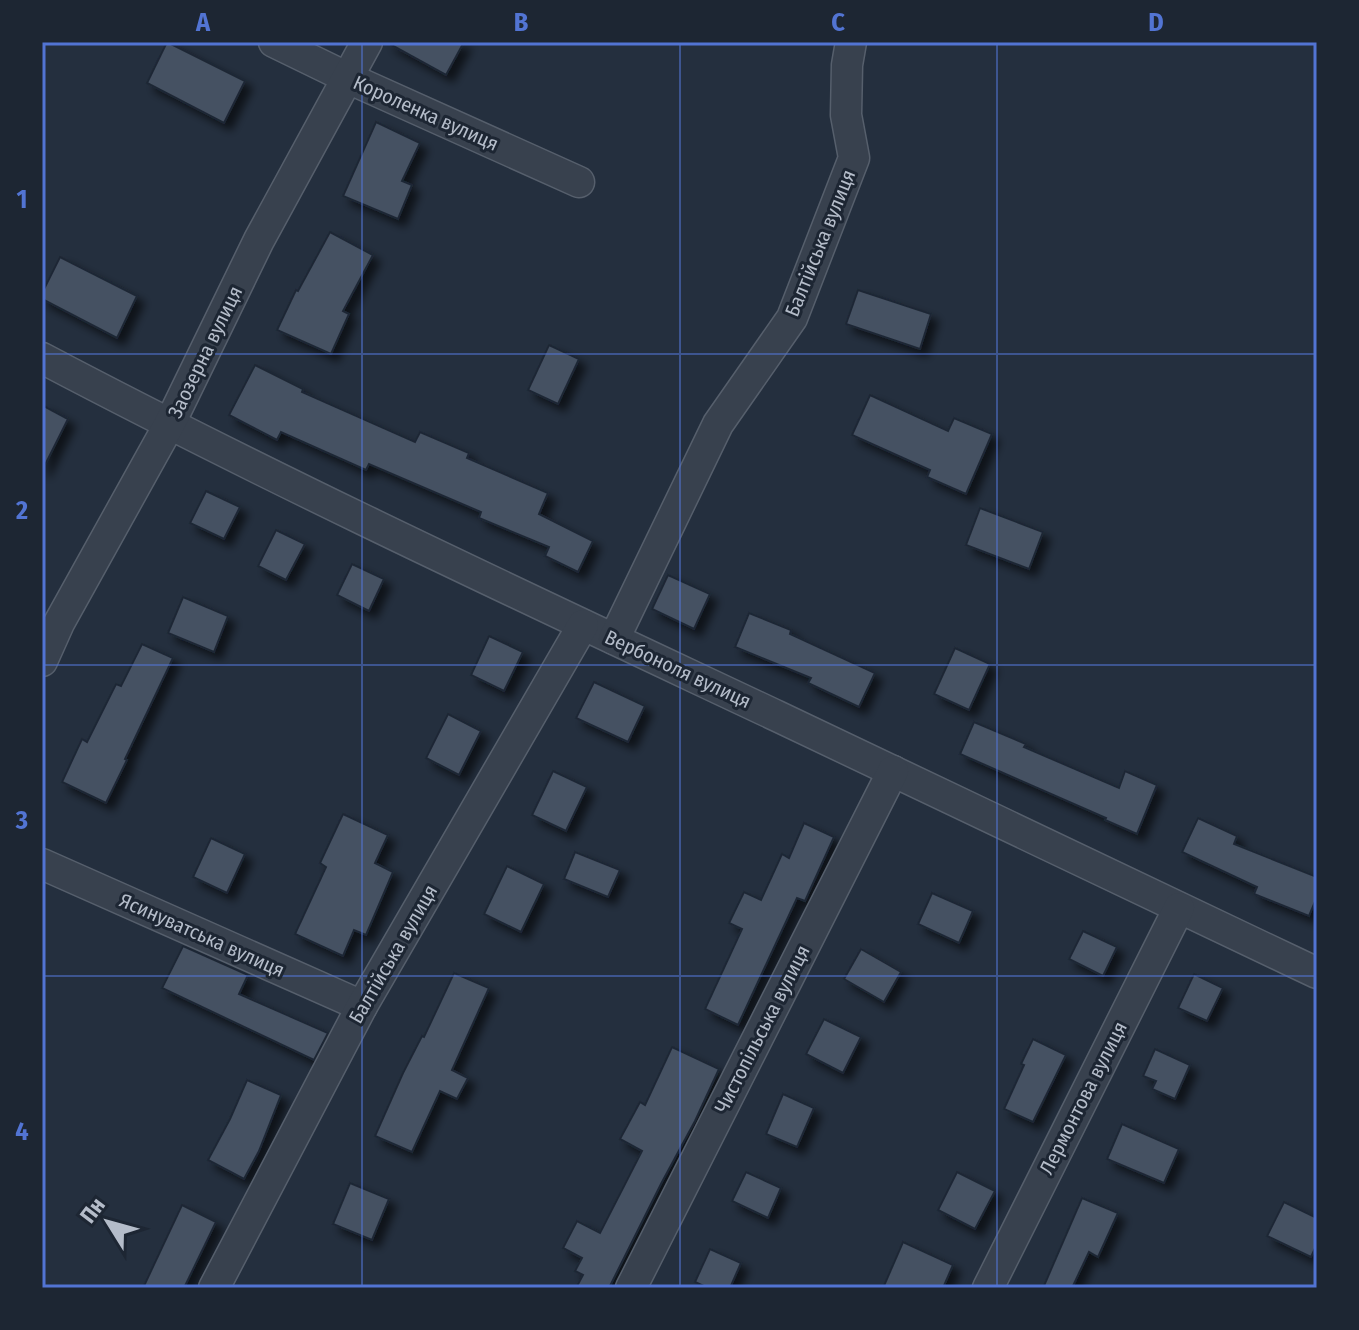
<svg xmlns="http://www.w3.org/2000/svg" width="1359" height="1330" viewBox="0 0 1359 1330" font-family="'Fira Sans Condensed',sans-serif">
<defs>
<filter id="shadow"><feDropShadow dx="7" dy="7" stdDeviation="4" flood-color="#0009"/></filter>
</defs>
<rect width="100%" height="100%" fill="#242f3e"/>
<g fill="#455162" stroke="#1f2835" stroke-width="2" filter="url(#shadow)">
<path d="M167,42l78,39 -21,42 -77,-40z"/>
<path d="M386,42h78l-18,33z"/>
<path d="M376,122l44,21 -18,38 10,4 -14,34 -55,-23z"/>
<path d="M330,232l43,23 -30,56 6,3 -18,40 -54,-24 19,-40 2,1z"/>
<path d="M60,257l77,39 -20,42 -75,-39v-6z"/>
<path d="M858,290l73,24 -11,35 -74,-25z"/>
<path d="M549,345l30,14 -21,45 -30,-14z"/>
<path d="M255,365l48,24 -1,3 113,50 5,-10 49,21 -2,5 81,35 -9,21 54,27 -15,31 -33,-16 4,-9 -70,-29 2,-6 -112,-48 -3,6 -85,-38 -4,8 -48,-25z"/>
<path d="M870,395l78,36 6,-13 38,16 -26,60 -39,-17 3,-7 -78,-35z"/>
<path d="M42,405l26,14 -26,52z"/>
<path d="M206,491l34,16 -16,32 -34,-16z"/>
<path d="M980,508l63,24 -14,37 -63,-24z"/>
<path d="M276,530l29,14 -19,36 -28,-14z"/>
<path d="M352,564l32,15 -15,32 -32,-16z"/>
<path d="M668,575l42,19 -16,35 -42,-20z"/>
<path d="M183,597l45,19 -14,36 -46,-19z"/>
<path d="M749,613l42,17 -1,4 85,39 -16,34 -51,-24 3,-5 -76,-31z"/>
<path d="M489,636l34,16 -19,39 -33,-16z"/>
<path d="M142,644l31,14 -48,101 2,1 -21,43 -44,-21 20,-43 5,3 29,-58 5,2z"/>
<path d="M955,648l35,16 -21,46 -35,-16z"/>
<path d="M594,682l51,24 -17,36 -52,-24z"/>
<path d="M448,714l33,17 -22,44 -33,-17z"/>
<path d="M974,722l52,22 -2,3 95,41 6,-17 32,14 -20,49 -32,-14 1,-2 -146,-64z"/>
<path d="M553,771l34,16 -21,44 -34,-16z"/>
<path d="M343,814l45,21 -13,28 18,9 -27,63 -12,-5 -11,26 -48,-22 31,-67 -6,-4z"/>
<path d="M1198,818l39,18 -3,8 83,33v20l-8,19 -55,-22 3,-7 -75,-35z"/>
<path d="M804,823l30,14 -29,64 -8,-3 -59,127 -33,-16 37,-80 -13,-6 15,-31 17,8 21,-46 7,4z"/>
<path d="M211,838l34,16 -18,39 -34,-16z"/>
<path d="M575,852l45,18 -12,27 -44,-18z"/>
<path d="M507,866l37,18 -23,48 -37,-18z"/>
<path d="M932,893l41,18 -14,32 -41,-19z"/>
<path d="M1083,931l34,16 -14,29 -34,-17z"/>
<path d="M183,946l65,29 -9,19 89,39 -14,27 -152,-72z"/>
<path d="M861,949l40,23 -17,30 -40,-23z"/>
<path d="M454,973l35,15 -37,82 16,8 -11,21 -17,-8 -28,61 -37,-16 28,-63 19,-37 2,1z"/>
<path d="M1194,974l29,14 -16,33 -29,-13z"/>
<path d="M824,1019l37,18 -18,36 -37,-19z"/>
<path d="M1033,1039l33,16 -33,67 -29,-13 20,-44 -3,-1z"/>
<path d="M672,1047l47,22 -24,52 -33,61 -53,106h-33l7,-13 -8,-4 7,-13 -19,-10 14,-27 23,12 42,-82 -22,-12 20,-37 5,3z"/>
<path d="M1155,1049l35,16 -15,34 -23,-10 4,-8 -13,-5z"/>
<path d="M247,1080l34,15 -22,56 -15,28 -36,-19 22,-41z"/>
<path d="M783,1094l31,14 -17,39 -31,-13z"/>
<path d="M1122,1124l57,25 -15,34 -57,-24z"/>
<path d="M746,1172l35,16 -13,30 -36,-17z"/>
<path d="M957,1172l38,19 -20,38 -37,-19z"/>
<path d="M350,1183l39,16 -17,41 -39,-16z"/>
<path d="M1082,1198l36,15 -20,44 -9,-5 -17,36h-29z"/>
<path d="M1284,1202l33,16v26l-6,13 -44,-21z"/>
<path d="M182,1205l34,17 -32,66h-41z"/>
<path d="M903,1242l50,23 -10,23h-60z"/>
<path d="M710,1249l31,14 -11,25h-22l-13,-6z"/>
</g>
<g fill="none" stroke-linecap="round" stroke-linejoin="round">
<g stroke="#565f6c" stroke-width="33">
<g id="minor">
<path d="M274,42l74,36 231,104"/>
<path d="M42,358c241,127 489,242 735,358 181,85 360,172 540,257"/>
<path d="M614,639l104,-215 74,-106 62,-160 -8,-43 1,-50 4,-23"/>
<path d="M42,661l17,-38 110,-198 90,-185 108,-198"/>
<path d="M42,864l320,142"/>
<path d="M214,1288l148,-282 221,-381"/>
<path d="M631,1288l262,-517"/>
<path d="M988,1288l191,-380"/>
</g>
</g>
<use href="#minor" stroke="#38414e" stroke-width="30"/>
</g>
<path fill="none" stroke="#5274d3" stroke-width="2" stroke-opacity="0.55" d="M362,42v1246M680,42v1246M997,42v1246M42,354h1275M42,665h1275M42,976h1275"/>
<g text-anchor="middle" stroke-width="6" stroke-linejoin="round" paint-order="stroke">
<g font-size="20" fill="#b4bcc9" stroke="#1d2633">
<text transform="translate(426 113) rotate(24)" y="7">Короленка вулиця</text>
<text transform="translate(820 243) rotate(-68)" y="7">Балтійська вулиця</text>
<text transform="translate(205 352) rotate(-64)" y="7">Заозерна вулиця</text>
<text transform="translate(678 669) rotate(25)" y="7">Вербоноля вулиця</text>
<text transform="translate(202 935) rotate(24)" y="7">Ясинуватська вулиця</text>
<text transform="translate(393 954) rotate(-60)" y="7">Балтійська вулиця</text>
<text transform="translate(762 1029) rotate(-63)" y="7">Чистопільська вулиця</text>
<text transform="translate(1083 1098) rotate(-63)" y="7">Лермонтова вулиця</text>
</g>
</g>
<rect width="1359" height="1330" fill="none" stroke="#1d2633" stroke-width="88"/>
<g transform="translate(108 1222) rotate(307)" stroke="#1d2633" stroke-width="6" paint-order="stroke">
<path d="M0-6L14 30L0 20L-14 30Z" fill="#b4bcc9"/>
<text y="-12" font-size="22" font-weight="bold" text-anchor="middle" fill="#b4bcc9">Пн</text>
</g>
<rect x="44" y="44" width="1271" height="1242" fill="none" stroke="#5274d3" stroke-width="3"/>
<g font-size="26" text-anchor="middle" font-weight="bold" fill="#5274d3">
<text x="203" y="31">A</text>
<text x="521" y="31">B</text>
<text x="838" y="31">C</text>
<text x="1156" y="31">D</text>
<text x="22" y="208">1</text>
<text x="22" y="519">2</text>
<text x="22" y="829">3</text>
<text x="22" y="1140">4</text>
</g>
</svg>
